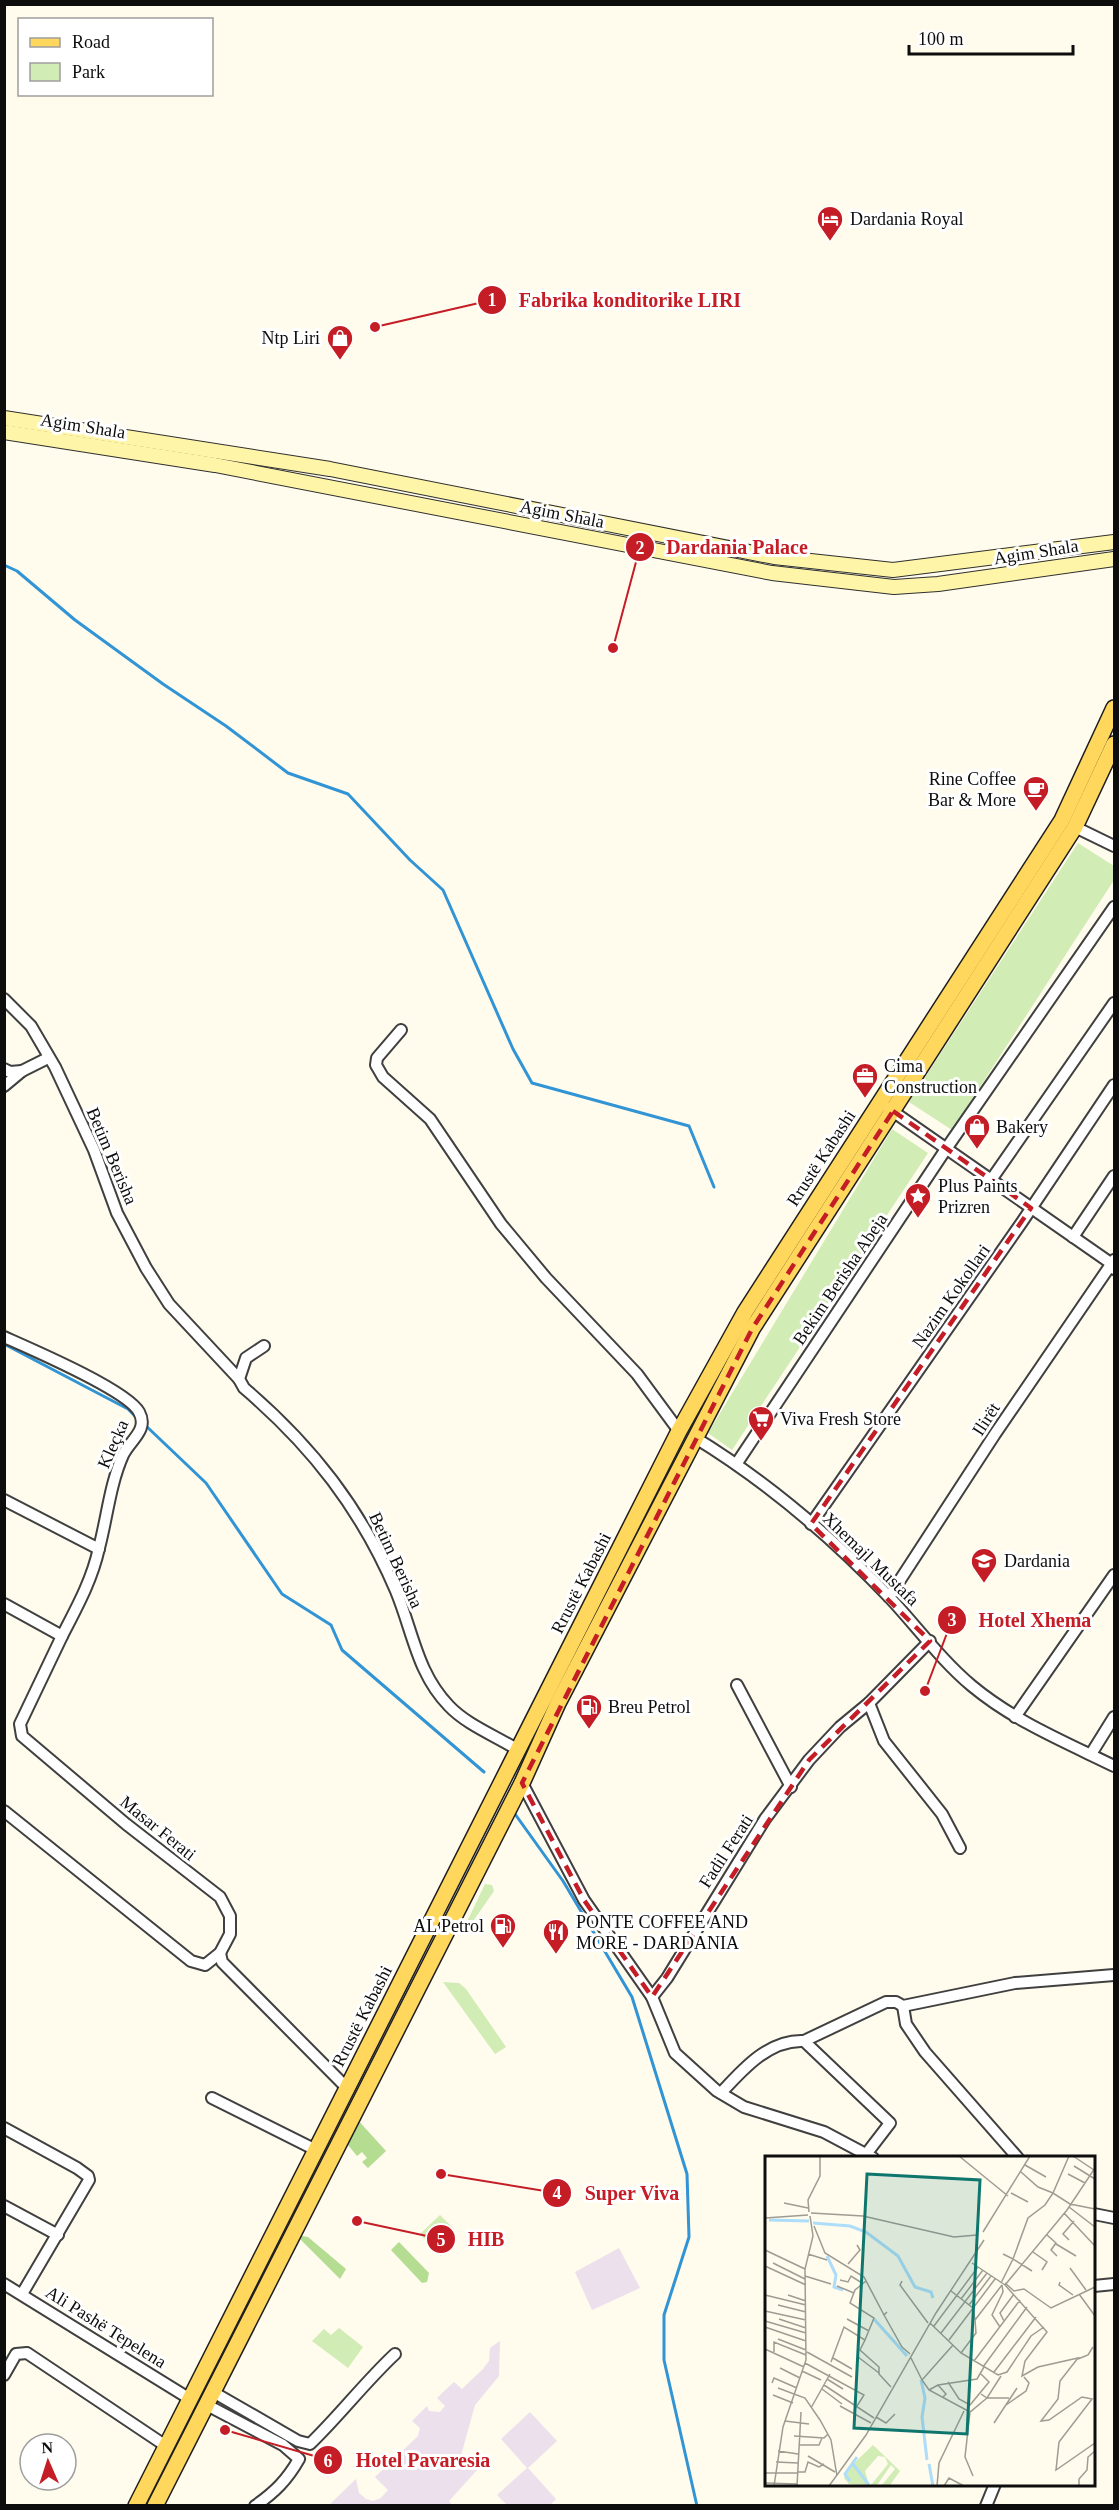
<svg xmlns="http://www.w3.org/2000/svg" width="1119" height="2510" viewBox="0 0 1119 2510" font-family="'Times New Roman',serif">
<rect width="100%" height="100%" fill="#fffbed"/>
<g fill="#ebe0ec">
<path d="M619,2248l21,40 -48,22 -17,-38z"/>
<path d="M500,2341l-1,35 -24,29 -15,54 18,10 -29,32 3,4h-123l27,-26 3,14 7,6 7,2 8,-3 7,-8 -13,-13 43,-41 2,-8 -8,-7 15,-15 2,5 11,1 5,-6 -8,-8 17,-16 8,7 21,-20 6,-8 1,-13z"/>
<path d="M530,2412l27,29 -29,27 28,31 -6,6h-43l-10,-10 30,-27 -26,-29z"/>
</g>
<g fill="#d1ecb4">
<path d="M1078,843l36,23v14l-162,250 -43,-28z"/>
<path d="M892,1129l36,24 -196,297 -24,-17z"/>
<path d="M485,1884l7,1 2,6 -25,36 -5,1z"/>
<path d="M443,1982l16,1 7,6 40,58 -11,7z"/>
<path d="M440,2215l14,14 -3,4 6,7 -16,16 -21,-22z"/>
<path d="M339,2328l24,19 -15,21 -36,-27 12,-12 7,6z"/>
</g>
<g fill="#b4dd92">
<path d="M356,2118l30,33 -18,17 -6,-6 5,-4 -5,-6 -5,4 -13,-16z"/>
<path d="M296,2235l12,2 38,32 -6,10z"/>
<path d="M399,2242l30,31 -2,9 -5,1 -31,-33z"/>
</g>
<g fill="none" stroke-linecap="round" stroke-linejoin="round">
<g stroke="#3194d5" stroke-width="3">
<path d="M4,565l13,6 58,49 88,64 63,42 62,47 60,21 62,66 33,30 70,159 19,34 157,43 25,61"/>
<path d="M4,1344l124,65 9,9"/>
<path d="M144,1424l62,59 76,111 49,31 11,25 142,122"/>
<path d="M515,1814l48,67 69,116 55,177 2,63 -25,78v45l33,146"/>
</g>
<g stroke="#404040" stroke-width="14">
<g id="street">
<path d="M1075,827l39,19"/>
<path d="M4,999l27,27 24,41 39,83 23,63 29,55 23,36 70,75"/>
<path d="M401,1030l-24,28 -1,7 7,12 47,42 71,105 45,54 91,96 42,57"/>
<path d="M4,1069l6,3 12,-1"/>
<path d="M4,1086l18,-15 26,-13"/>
<path d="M888,1108l224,156 2,5"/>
<path d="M991,1180l123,-177"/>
<path d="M1073,1237l41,-61"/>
<path d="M4,1337c27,12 123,53 135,75 10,18 -9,28 -16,43 -13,29 -16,63 -24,93 -7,32 -22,59 -37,88"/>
<path d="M264,1346l-18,12 -7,21 5,9c68,58 117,121 152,203 17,41 21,82 53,115 18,19 47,30 69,44"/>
<path d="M694,1437c72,44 139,101 197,162 26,28 51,62 81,87 42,35 93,56 142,80"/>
<path d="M737,1463l209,-314 168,-242"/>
<path d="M4,1500l95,49"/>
<path d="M811,1524l211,-302 92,-137"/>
<path d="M889,1597l106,-163 119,-174"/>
<path d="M4,1604l58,32 -42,88 2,12 104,88 94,73 10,19v18l-10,19 -15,12 -14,-4 -187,-150"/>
<path d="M737,1685l54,102"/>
<path d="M869,1703l15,38 58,73 18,34"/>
<path d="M1015,1717l99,-142"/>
<path d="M1091,1754l23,-37"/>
<path d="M522,1783l62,117 68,97"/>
<path d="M220,1953l2,9 125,126"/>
<path d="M903,2006l3,18 19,28 93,106"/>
<path d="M804,2041l82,-39h10l7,4 112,-23 99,-8"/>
<path d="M721,2093c21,-23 48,-54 83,-52l86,82 -23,30"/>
<path d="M212,2098l104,52"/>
<path d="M4,2128l73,40 11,8 1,4 -67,114"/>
<path d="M873,2158l-49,-26 -80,-25 -27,-16 -42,-38 -23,-56 15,-19 98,-159 44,-59 31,-33 29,-24 61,-62"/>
<path d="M4,2206l54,29"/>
<path d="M1094,2214l20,4"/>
<path d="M4,2284l186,115"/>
<path d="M1094,2286l20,-2"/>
<path d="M4,2375l12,-21 11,-1 139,93"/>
<path d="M213,2392l85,49 12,3c30,-29 55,-62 85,-90"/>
<path d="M207,2405l76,40 16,14c-12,21 -24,33 -44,47"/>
<path d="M986,2506l9,-22"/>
</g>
</g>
<g stroke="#2f2f2f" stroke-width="16">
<g id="secondary">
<path d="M4,418l326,51 444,88 119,13 221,-28"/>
<path d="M4,432l211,33 557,108 122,14 44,-3 176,-25"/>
</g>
</g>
<g stroke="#1e1e1e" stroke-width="18">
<g id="primary">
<path d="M136,2506l543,-1075 66,-119 317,-492 52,-112"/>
<path d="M155,2506l367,-723 36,-80 194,-374 323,-502 39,-83"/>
</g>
</g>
<use href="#street" stroke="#fff" stroke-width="10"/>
<use href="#secondary" stroke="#fff5a8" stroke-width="14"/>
<use href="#primary" stroke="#ffd75d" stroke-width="15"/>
</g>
<path fill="none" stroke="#c51d25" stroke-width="4.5" stroke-dasharray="12 8" stroke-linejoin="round" d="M893,1111l138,97 -220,316 119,117 -121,119 -157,237 -68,-97 -62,-117 230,-454z"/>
<defs>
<g id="hotel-pin" transform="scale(1.35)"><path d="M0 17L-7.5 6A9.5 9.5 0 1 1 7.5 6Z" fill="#c51d25" stroke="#fff"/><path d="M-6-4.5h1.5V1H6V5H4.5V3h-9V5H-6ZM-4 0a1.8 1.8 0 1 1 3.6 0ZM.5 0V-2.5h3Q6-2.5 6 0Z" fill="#fff"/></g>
<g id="shop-pin" transform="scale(1.35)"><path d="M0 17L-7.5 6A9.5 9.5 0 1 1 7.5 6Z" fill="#c51d25" stroke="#fff"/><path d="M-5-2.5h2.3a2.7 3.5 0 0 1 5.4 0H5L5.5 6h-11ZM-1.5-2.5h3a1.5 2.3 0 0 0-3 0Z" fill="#fff"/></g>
<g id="cafe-pin" transform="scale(1.35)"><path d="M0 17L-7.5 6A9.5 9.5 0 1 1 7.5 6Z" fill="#c51d25" stroke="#fff"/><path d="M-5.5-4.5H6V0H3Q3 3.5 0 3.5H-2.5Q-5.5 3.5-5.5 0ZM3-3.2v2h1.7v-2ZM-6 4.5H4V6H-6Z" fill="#fff"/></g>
<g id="office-pin" transform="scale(1.35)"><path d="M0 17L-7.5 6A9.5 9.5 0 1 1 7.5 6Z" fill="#c51d25" stroke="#fff"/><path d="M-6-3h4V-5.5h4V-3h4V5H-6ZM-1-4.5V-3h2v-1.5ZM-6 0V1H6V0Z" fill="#fff"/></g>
<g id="sight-pin" transform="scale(1.35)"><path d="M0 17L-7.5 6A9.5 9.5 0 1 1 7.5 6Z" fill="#c51d25" stroke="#fff"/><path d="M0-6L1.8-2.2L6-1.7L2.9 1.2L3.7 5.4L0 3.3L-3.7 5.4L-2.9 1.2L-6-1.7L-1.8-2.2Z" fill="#fff"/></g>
<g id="supermarket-pin" transform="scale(1.35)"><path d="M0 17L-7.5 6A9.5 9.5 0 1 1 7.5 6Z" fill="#c51d25" stroke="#fff"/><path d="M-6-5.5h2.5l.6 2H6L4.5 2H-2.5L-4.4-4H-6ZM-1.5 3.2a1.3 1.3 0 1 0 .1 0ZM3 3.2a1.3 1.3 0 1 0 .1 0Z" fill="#fff"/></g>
<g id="school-pin" transform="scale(1.35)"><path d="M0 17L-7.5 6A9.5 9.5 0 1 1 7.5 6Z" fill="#c51d25" stroke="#fff"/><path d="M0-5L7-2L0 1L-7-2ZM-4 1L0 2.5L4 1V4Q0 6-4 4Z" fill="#fff"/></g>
<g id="fuel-pin" transform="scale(1.35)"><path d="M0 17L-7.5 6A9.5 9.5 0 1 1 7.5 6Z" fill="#c51d25" stroke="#fff"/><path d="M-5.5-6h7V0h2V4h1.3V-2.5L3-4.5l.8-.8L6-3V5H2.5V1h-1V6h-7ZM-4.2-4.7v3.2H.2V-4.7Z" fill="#fff"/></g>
<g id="restaurant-pin" transform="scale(1.35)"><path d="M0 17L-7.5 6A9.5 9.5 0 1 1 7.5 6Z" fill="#c51d25" stroke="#fff"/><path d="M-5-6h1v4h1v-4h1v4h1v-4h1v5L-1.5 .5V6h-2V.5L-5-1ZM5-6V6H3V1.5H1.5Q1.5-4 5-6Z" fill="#fff"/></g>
</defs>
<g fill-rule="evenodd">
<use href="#hotel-pin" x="830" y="219"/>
<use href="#shop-pin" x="340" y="338"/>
<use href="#cafe-pin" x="1036" y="789"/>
<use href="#office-pin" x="865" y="1076"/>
<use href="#shop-pin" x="977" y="1127"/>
<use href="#sight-pin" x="918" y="1196"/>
<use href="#supermarket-pin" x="761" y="1419"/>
<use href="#school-pin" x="984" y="1561"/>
<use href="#fuel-pin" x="589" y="1707"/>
<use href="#fuel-pin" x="503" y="1926"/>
<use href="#restaurant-pin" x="556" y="1932"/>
</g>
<g text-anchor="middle" stroke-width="6" stroke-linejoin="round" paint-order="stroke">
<g font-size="18" fill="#0d0d0d" stroke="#fff" text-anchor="start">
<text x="850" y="225">Dardania Royal</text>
<text x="320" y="344" text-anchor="end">Ntp Liri</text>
<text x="1016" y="785" text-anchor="end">Rine Coffee<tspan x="1016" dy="21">Bar &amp; More</tspan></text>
<text x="884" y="1072">Cima<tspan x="884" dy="21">Construction</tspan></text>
<text x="996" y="1133">Bakery</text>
<text x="938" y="1192">Plus Paints<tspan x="938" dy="21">Prizren</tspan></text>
<text x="780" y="1425">Viva Fresh Store</text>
<text x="1004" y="1567">Dardania</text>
<text x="608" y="1713">Breu Petrol</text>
<text x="576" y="1928">PONTE COFFEE AND<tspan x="576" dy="21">MORE - DARDANIA</tspan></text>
<text x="484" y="1932" text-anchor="end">AL Petrol</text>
</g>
<g font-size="18" fill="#0d0d0d" stroke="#fff">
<text transform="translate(83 426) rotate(9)" y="6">Agim Shala</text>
<text transform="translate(562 514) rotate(11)" y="6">Agim Shala</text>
<text transform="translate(1036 552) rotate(-9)" y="6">Agim Shala</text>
<text transform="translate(112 1156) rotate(67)" y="6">Betim Berisha</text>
<text transform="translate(821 1158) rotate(-57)" y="6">Rrustë Kabashi</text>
<text transform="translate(840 1279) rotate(-56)" y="6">Bekim Berisha Abeja</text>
<text transform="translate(951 1296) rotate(-55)" y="6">Nazim Kokollari</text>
<text transform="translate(986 1419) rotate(-57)" y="6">Ilirët</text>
<text transform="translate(113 1444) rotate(-66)" y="6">Kleçka</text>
<text transform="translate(871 1559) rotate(44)" y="6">Xhemajl Mustafa</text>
<text transform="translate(396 1560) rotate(65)" y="6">Betim Berisha</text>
<text transform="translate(581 1583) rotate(-63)" y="6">Rrustë Kabashi</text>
<text transform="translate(158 1828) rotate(39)" y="6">Masar Ferati</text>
<text transform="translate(726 1851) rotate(-57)" y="6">Fadil Ferati</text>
<text transform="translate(362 2016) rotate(-63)" y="6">Rrustë Kabashi</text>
<text transform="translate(106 2327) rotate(32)" y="6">Ali Pashë Tepelena</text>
</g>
</g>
<g transform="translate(765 2156)">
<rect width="330" height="330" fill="#fffbed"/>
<path d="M108,289l27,26 -10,14h-8l13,-16 -4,-4 -14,20h-6l17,-21 -3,-7 -7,-1 -13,15 4,14 -20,-1 -5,-6 2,-7z" fill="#d1ecb4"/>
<path fill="none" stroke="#aeddfa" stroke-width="3" d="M4,64l40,1M48,67l37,3 16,6 32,24 17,31 16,5 2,6M62,100l9,19 -2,12 9,3M109,163l33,37M156,224l4,18 -3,19 5,43M88,308l16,21M164,308l4,22M85,325l-5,-7 12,-17"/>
<path fill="none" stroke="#9e9c93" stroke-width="1.5" d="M194,0l49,40M308,0l21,14M260,9l21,12M309,10l21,13M256,16l17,15 15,6 16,-37M303,18l17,9M246,37l17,9M19,47l24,5M304,51l26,20M44,56l-1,-12 12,-24v-20M46,57l52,3 91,21 23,-2M299,57l31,33M0,62l43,-3M49,70l11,27 39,24 20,38M218,76l47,-76M282,79l9,8 -5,7 6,6M304,84l-6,-6 11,-13M291,88l20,12M0,94l40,19M268,96l14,10 -5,8M43,98l19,6M238,98l10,5 15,-41 17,-13 8,-12 17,11 25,5M8,107l32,16M207,107l33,22 42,47 -22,29 -3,15 16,-9 40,-9 -18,23 -2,18 -17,22 8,-1 33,-23 10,2 -33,43 -3,28 39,-27M83,108l12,-14 -3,-5M0,110l41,19M305,112l16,22M40,120l26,8M75,124l8,2 3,-6 11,7M137,125l-2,4 28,38M295,126l-1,3 14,10M236,127l12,-24 19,12M240,127l9,8 10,-2 27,19 44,-21M240,129l62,-75 28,-42M72,130l17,7M186,135l22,17 2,12 1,13 -15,20M314,138l16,22M0,139l41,10M23,139l18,6M196,143l22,-29M13,149l28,7M204,149l22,-29M0,155l41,9M122,156l-3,3 18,32 8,7M14,163l27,9M82,163l22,12M210,164l27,-35M0,165l41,12M239,165l-4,-8 14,-19M165,167l31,30 37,22 9,-3 24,-36 13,-9M169,170l44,-59M0,171l41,14M235,171l-8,-12 11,-23 -1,-7M176,177l46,-60M13,183l28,11M100,184l9,-22 -24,-15 5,-13 11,-9M184,184l46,-61M188,189l-31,35 7,10 41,22 17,-14h22M0,193l39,18M9,196v-10l32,13M42,196l45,25M93,201l21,16M68,202l19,11M146,202l11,22M313,203l10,-4 5,-8M209,205l46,-61M66,206l13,-35 21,13 -5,10 19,17v7l12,13M40,207l59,32 -7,11M218,211l44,-60M15,212l20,10M37,215l19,9M229,216l42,-55M62,223l16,10M183,226l11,17 11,6 19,-23 -8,-8M7,227l2,-5 23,10M59,229l50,33M173,229l39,-6 7,-12M13,232l27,10 15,22 11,20 6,36M57,233l20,15M164,234l9,-5 8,9 -3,3M216,238l6,4 14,-22M8,239l20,8M241,249l20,-14 3,-8 -5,-6M75,250l31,17M46,252l19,-34M205,256l-5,45 8,19M111,261l10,6 9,-9M20,265l24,3M229,267l23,-35M29,280l30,2 4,-4M34,289h20l3,-7M13,295l20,3M43,300l27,16M11,306l22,1M33,316h7l3,-10 11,5 5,-3M0,317h33M0,327l32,1M9,330l9,-59 23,-67 -1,-91 8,-33 -3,-20M32,330l4,-74M64,330l37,-51 70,-122 48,-73M172,330l2,-23 25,-52M179,330l5,-8 15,8M314,330v-7l8,-9 1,-13 7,-6"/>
<path fill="#0f766e" fill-opacity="0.15" stroke="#0f766e" stroke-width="3" d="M102,18l113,6 -13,254 -113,-6z"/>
<rect width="330" height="330" fill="none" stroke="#0d0d0d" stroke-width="3"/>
</g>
<path fill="none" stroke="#c51d25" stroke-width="2" d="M375 327L492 300M613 648L640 547M925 1691L952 1620M441 2174L557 2193M357 2221L441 2239M225 2430L328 2460"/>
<g fill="#c51d25" stroke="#fff" stroke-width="2">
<circle cx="375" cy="327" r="6"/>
<circle cx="613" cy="648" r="6"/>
<circle cx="925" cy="1691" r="6"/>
<circle cx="441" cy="2174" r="6"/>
<circle cx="357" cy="2221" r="6"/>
<circle cx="225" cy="2430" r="6"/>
<circle cx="492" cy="300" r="15"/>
<circle cx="640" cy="547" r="15"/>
<circle cx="952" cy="1620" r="15"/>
<circle cx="557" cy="2193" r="15"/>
<circle cx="441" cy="2239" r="15"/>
<circle cx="328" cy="2460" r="15"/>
</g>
<g font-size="18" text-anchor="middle" font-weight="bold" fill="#fff">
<text x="492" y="306">1</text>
<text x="640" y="554">2</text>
<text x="952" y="1626">3</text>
<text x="557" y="2199">4</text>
<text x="441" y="2246">5</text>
<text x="328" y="2467">6</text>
</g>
<g font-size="20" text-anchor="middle" font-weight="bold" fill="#c51d25" stroke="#fff" stroke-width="6" stroke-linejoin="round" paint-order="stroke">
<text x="630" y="307">Fabrika konditorike LIRI</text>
<text x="737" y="554">Dardania Palace</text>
<text x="1035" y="1627">Hotel Xhema</text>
<text x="632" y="2200">Super Viva</text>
<text x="486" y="2246">HIB</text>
<text x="423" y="2467">Hotel Pavaresia</text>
</g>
<rect width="1119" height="2510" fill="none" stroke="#0d0d0d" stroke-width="12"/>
<rect x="18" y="18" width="195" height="78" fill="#ffffff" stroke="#9e9e9e" stroke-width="1.5"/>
<rect x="30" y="38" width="30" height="9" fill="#ffd75d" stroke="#9e9e9e" stroke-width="1.5"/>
<text x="72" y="48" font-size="18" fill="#0d0d0d">Road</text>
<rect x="30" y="63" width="30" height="18" fill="#d1ecb4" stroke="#9e9e9e" stroke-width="1.5"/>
<text x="72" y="78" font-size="18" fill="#0d0d0d">Park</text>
<g transform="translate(48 2462) rotate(357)"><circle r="28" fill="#ffffff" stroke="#9e9e9e" stroke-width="1.5"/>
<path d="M0-4.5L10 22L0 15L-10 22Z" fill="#c51d25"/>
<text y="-9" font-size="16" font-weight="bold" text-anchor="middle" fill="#0d0d0d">N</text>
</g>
<path d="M909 45v9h164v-9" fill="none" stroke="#0d0d0d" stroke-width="3"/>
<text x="918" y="45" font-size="18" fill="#0d0d0d" stroke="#ffffff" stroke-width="4.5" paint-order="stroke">100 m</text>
</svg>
